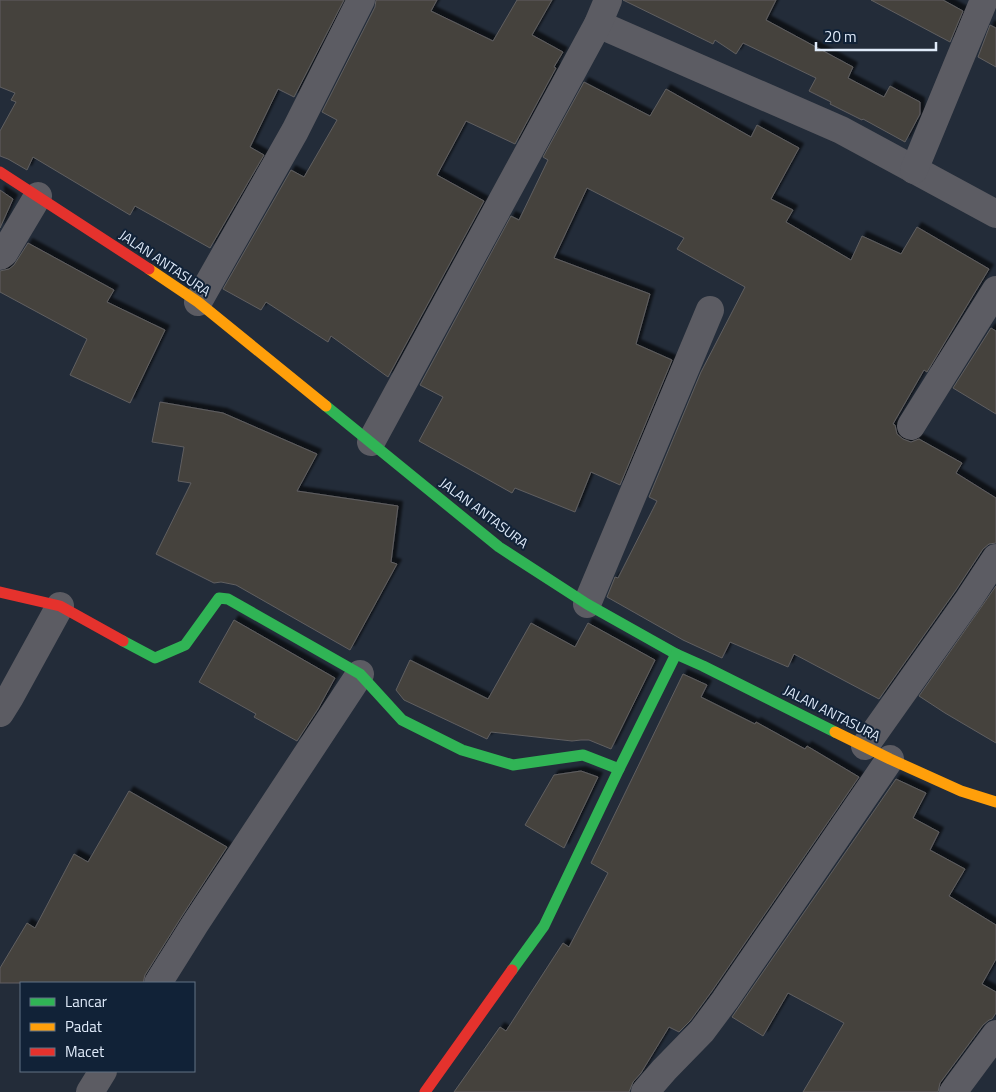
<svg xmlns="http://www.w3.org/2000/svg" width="996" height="1092" viewBox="0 0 996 1092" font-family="'Titillium Web',sans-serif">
<defs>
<filter id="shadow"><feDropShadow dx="4.5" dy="-4.5" stdDeviation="1" flood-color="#0009"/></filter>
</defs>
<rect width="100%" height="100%" fill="#232c39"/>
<g fill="#45423e" stroke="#605f60" filter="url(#shadow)">
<path d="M0,0h344l-50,97 -16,-8 -28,58 14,8 -54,93 -75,-42 -5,9 -97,-58 -6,13 -19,-11 -8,-3v-25l16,-29 -5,-2 4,-7 -15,-6z"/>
<path d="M376,0h61l-6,11 62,30 24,-41h35l-20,35 31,17 -9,15 2,1 -41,76 -49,-23 -29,54 47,26 -96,176 -57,-41 -3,6 -62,-40 -5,8 -38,-21 68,-119 13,7 33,-57 -15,-8 53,-105z"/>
<path d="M623,0h153l-10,20 87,47 -5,11 36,19 6,-11 30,16v12l-15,28 -42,-23 -1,1 -32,-16 1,-2 -22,-11 7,-13 -73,-35 -7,11 -21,-14 -2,4z"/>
<path d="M871,0h72l20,11 -13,31z"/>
<path d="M990,25l6,3v39l-18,-10z"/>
<path d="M584,82l66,34 16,-27 85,48 6,-12 42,23 -28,51 22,11 -7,12 65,38 11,-24 39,18 16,-27 72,42 -62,103 -3,-2 -31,54 2,1 2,9 6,5 8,3 8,-3 43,24 -6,10 40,25v45l-7,1 -6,5 -27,41 -77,109 -85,-45 -6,13 -58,-25 -8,16 -39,-18 -76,-43 8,-20 3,1 39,-77 -8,-4 52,-125 44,-85 -68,-38 7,-11 -97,-50 -33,70 96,36 -14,50 36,16 -52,125 -29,-13 -16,40 -60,-24 -3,5 -93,-52 24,-44 -23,-12 91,-169 8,4 29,-60 -5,-3z"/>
<path d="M0,190l13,9 -13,29z"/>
<path d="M28,243l86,47 -7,12 58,28 -35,73 -60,-28 17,-36 -87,-47v-21l9,-2 5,-4z"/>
<path d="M991,328l5,3v83l-43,-26z"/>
<path d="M160,402l63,11 94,41 -20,37 101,15 -7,56 6,2 -47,86 -114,-65 -15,-3 -7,1 -58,-29 35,-71 -13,-2 6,-34 -32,-5z"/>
<path d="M996,586v157l-51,-30 -26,-17z"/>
<path d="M234,620l101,58 -17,31 -21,32 -43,-24 2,-3 -57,-32z"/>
<path d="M531,623l44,24 13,-24 67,37 -44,89 -22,-9h-8l-9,1 -81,-9 -4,7 -83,-39 -8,-10 14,-30 78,39z"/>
<path d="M683,674l24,11 -6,12 54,27 1,-2 49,27 2,-3 52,31 -147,214 -22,30 -11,11 -10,-5 -28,46 -8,9 -4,10h-175l46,-65 6,4 57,-88 6,4 39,-74 -17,-10z"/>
<path d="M581,771l17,6 -34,71 -39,-23 29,-50z"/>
<path d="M896,779l30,14 -13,25 26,14 -9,18 35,19 -16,27 47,29v34l-14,25 14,8v21l-4,6 -3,1 -6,5 -43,58 -2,9h-135l41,-69 -56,-30 -25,43 -31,-19z"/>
<path d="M129,791l98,56 -45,69 -37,59 -2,8h-143v-15l27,-45 8,5 39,-74 14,8z"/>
</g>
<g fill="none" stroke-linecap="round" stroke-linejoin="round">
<g stroke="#5c5c63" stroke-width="28">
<path d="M598,24l243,106 155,84"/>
<path d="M914,170l70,-170"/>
<path d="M0,256l4,-3 34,-57"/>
<path d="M198,302l97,-171 66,-131"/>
<path d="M911,426l85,-136"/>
<path d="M371,442l227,-418 10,-24"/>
<path d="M587,604l123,-294"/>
<path d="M0,713l10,-16 50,-91"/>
<path d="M865,746l104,-147 27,-41"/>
<path d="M158,983l37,-59 165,-250"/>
<path d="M90,1092l13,-21"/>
<path d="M645,1092l19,-22 38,-39 23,-31 165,-241"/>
<path d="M953,1092l43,-58"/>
</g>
<g stroke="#30b455" stroke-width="11">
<path d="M326,406l173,141 88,57 89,50 27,12 132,66"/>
<path d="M123,641l32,17 30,-13 34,-47 9,1 132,75 42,46 60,30 51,15 70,-10 36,14"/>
<path d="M512,970l32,-44 75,-157 57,-115"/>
</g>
<g stroke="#ff9f0a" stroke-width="11">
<path d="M149,269l49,33 128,104"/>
<path d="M835,732l55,27 71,32 35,11"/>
</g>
<g stroke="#e5322d" stroke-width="11">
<path d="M0,172l149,97"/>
<path d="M0,592l60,14 63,35"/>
<path d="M425,1092l87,-122"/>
</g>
</g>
<g text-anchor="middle" stroke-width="4" stroke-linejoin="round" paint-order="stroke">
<g font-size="14" fill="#dfeaf9" stroke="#112237">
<text transform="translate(165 263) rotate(34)" y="5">JALAN ANTASURA</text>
<text transform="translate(484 513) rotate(37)" y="5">JALAN ANTASURA</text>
<text transform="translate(832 713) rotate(27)" y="5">JALAN ANTASURA</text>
</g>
</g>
<rect x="20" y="982" width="175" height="90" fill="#112237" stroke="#637285"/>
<rect x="30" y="998" width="25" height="8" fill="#30b455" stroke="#637285"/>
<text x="65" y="1007" font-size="15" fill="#dfeaf9">Lancar</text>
<rect x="30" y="1023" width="25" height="8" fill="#ff9f0a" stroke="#637285"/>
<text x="65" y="1032" font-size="15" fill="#dfeaf9">Padat</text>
<rect x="30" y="1048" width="25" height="8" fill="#e5322d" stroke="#637285"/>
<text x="65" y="1057" font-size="15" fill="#dfeaf9">Macet</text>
<path d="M816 42v8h120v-8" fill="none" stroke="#dfeaf9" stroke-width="2.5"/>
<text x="824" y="42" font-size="15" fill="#dfeaf9" stroke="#112237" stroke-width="4" paint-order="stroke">20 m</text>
</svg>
